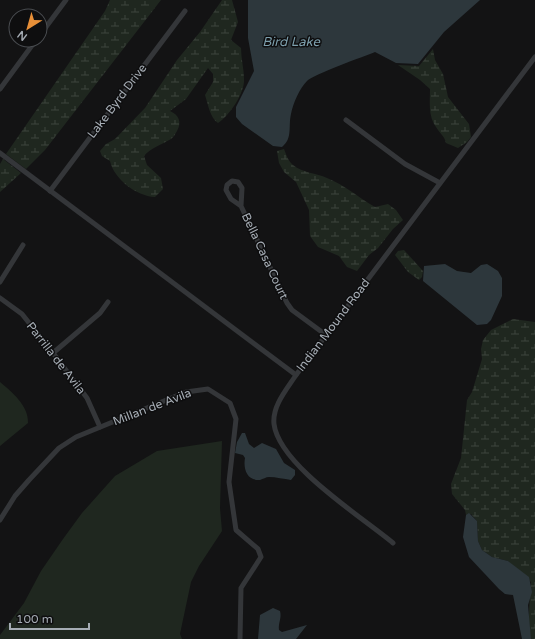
<svg xmlns="http://www.w3.org/2000/svg" width="535" height="639" viewBox="0 0 535 639" font-family="'Varela Round',sans-serif">
<defs>
<pattern id="wetland-marsh" width="20" height="14" patternUnits="userSpaceOnUse"><rect width="20" height="14" fill="#1f271f"/><path d="M1 5h8M5 5V1M11 12h8M15 12V8" fill="none" stroke="#3d443d"/></pattern>
</defs>
<rect width="100%" height="100%" fill="#131314"/>
<g fill="#1f271f">
<path d="M0,382c12,10 29,24 28,41l-28,23z"/>
<path d="M222,441l-2,67 2,23 -23,35 -8,16 -11,52 2,5h-182v-4l24,-32 17,-32 22,-32 19,-26 33,-37 42,-25z"/>
</g>
<g fill="url(#wetland-marsh)">
<path d="M110,0h51l-116,150 -19,19 -20,-15 99,-143z"/>
<path d="M222,0h10l6,22 -7,18 10,8c0,11 3,21 3,31 1,14 -15,37 -26,44 -8,-5 -10,-19 -13,-28l8,-13v-8l-5,-6 -22,31 -16,12c9,4 12,11 7,20 -2,3 -3,6 -6,8 -8,5 -21,9 -27,17l3,9 14,13 2,11 -8,8c-19,-1 -41,-18 -45,-36l-8,-5 -2,-5 6,-7 9,-5 30,-31 32,-48 23,-28z"/>
<path d="M433,49l2,11 8,14 5,23 21,27 2,13 -4,5 -9,6 -12,-5c-2,-8 -6,-9 -10,-16 -8,-11 -6,-25 -6,-38l-10,-9 -22,-15 21,1z"/>
<path d="M284,149c2,5 4,12 9,16 10,8 23,8 34,13 18,7 32,20 48,29l13,-3 8,6 7,10 -10,9 -15,19 -9,7 -12,16 -10,-4 -8,-11 -21,-9 -8,-11 -1,-26 -13,-28 -12,-10 -5,-9 -2,-12z"/>
<path d="M3,159l18,14 -21,19v-28z"/>
<path d="M404,250l19,21 -1,6 -3,3 -11,-8 -13,-17 3,-4z"/>
<path d="M513,319l22,3v317h-4c-4,-20 -1,-38 0,-57l-23,-21 -16,-4 -10,-7 -4,-9 -1,-20 -6,-7 -5,1 -1,-5 -13,-16 -1,-10 10,-26 6,-58 5,-8 10,-33 -1,-10 2,-9 8,-10z"/>
</g>
<g fill="#2d373c">
<path d="M248,0h232l-36,32 -26,32 -22,-1 -21,-11c-10,4 -63,23 -68,29 -7,7 -14,22 -16,33 -3,13 2,24 -9,33l-9,-1 -31,-22 -6,-7v-10l18,-36 -6,-33z"/>
<path d="M445,264l12,7 14,2 10,-8 6,-1 11,7 4,7v18l-11,24 -4,4 -10,1 -54,-44 1,-15z"/>
<path d="M242,433h3l4,11 5,4 8,-5 14,6 8,14 11,7v5l-4,5c-7,-1 -15,-3 -22,-3 -3,0 -6,2 -9,3 -13,1 -17,-11 -15,-22l-2,-3 -8,-2 2,-11z"/>
<path d="M469,513l8,8 1,20 4,9 10,7 16,4 21,16 3,15 -4,13 3,34h-9l-9,-44 -8,-1 -6,-5 -30,-32 -6,-20 3,-22z"/>
<path d="M273,608l7,3c2,7 -2,12 -1,19l3,2 25,-7 -11,14h-38l2,-24z"/>
</g>
<g fill="none" stroke-linecap="round" stroke-linejoin="round">
<g stroke="#343639" stroke-width="5">
<path d="M40,35l26,-35"/>
<path d="M0,89l36,-49"/>
<path d="M346,120l59,44 35,19"/>
<path d="M0,153l296,222"/>
<path d="M50,191l135,-180"/>
<path d="M241,206l-10,-7 -5,-9 1,-5 5,-4 6,1 4,6 -1,18 46,97 5,7 34,25"/>
<path d="M0,282l23,-37"/>
<path d="M0,298l22,16 31,39 34,45 13,29"/>
<path d="M53,353l47,-40 8,-11"/>
<path d="M0,520l15,-24 14,-16 30,-32 17,-11 110,-45 22,-3 22,14 6,16 -7,63 7,48 22,19 3,8 -20,31 -1,51"/>
<path d="M393,543c-31,-26 -114,-78 -119,-119 -2,-18 13,-35 22,-49l239,-318"/>
</g>
</g>
<g text-anchor="middle" stroke-width="3" stroke-linejoin="round" paint-order="stroke">
<g font-size="12" fill="#a5acb4" stroke="#0e0e0f">
<text transform="translate(117 101) rotate(-53)" y="4">Lake Byrd Drive</text>
<text transform="translate(265 256) rotate(65)" y="4">Bella Casa Court</text>
<text transform="translate(333 325) rotate(-53)" y="4">Indian Mound Road</text>
<text transform="translate(56 358) rotate(52)" y="4">Parrilla de Avila</text>
<text transform="translate(152 407) rotate(-21)" y="4">Millan de Avila</text>
</g>
<g font-size="13" font-style="italic" fill="#7d9fad" stroke="#0e0e0f">
<text x="291" y="46">Bird Lake</text>
</g>
</g>
<g transform="translate(28 28) rotate(217)"><circle r="19" fill="#0e0e0f" stroke="#4a4d51"/>
<path d="M0-3L7 15L0 10L-7 15Z" fill="#e78f38"/>
<text y="-6" font-size="11" font-weight="bold" text-anchor="middle" fill="#a5acb4">N</text>
</g>
<path d="M10 623v6h79v-6" fill="none" stroke="#a5acb4" stroke-width="2"/>
<text x="16" y="623" font-size="12" fill="#a5acb4" stroke="#0e0e0f" stroke-width="3" paint-order="stroke">100 m</text>
</svg>
